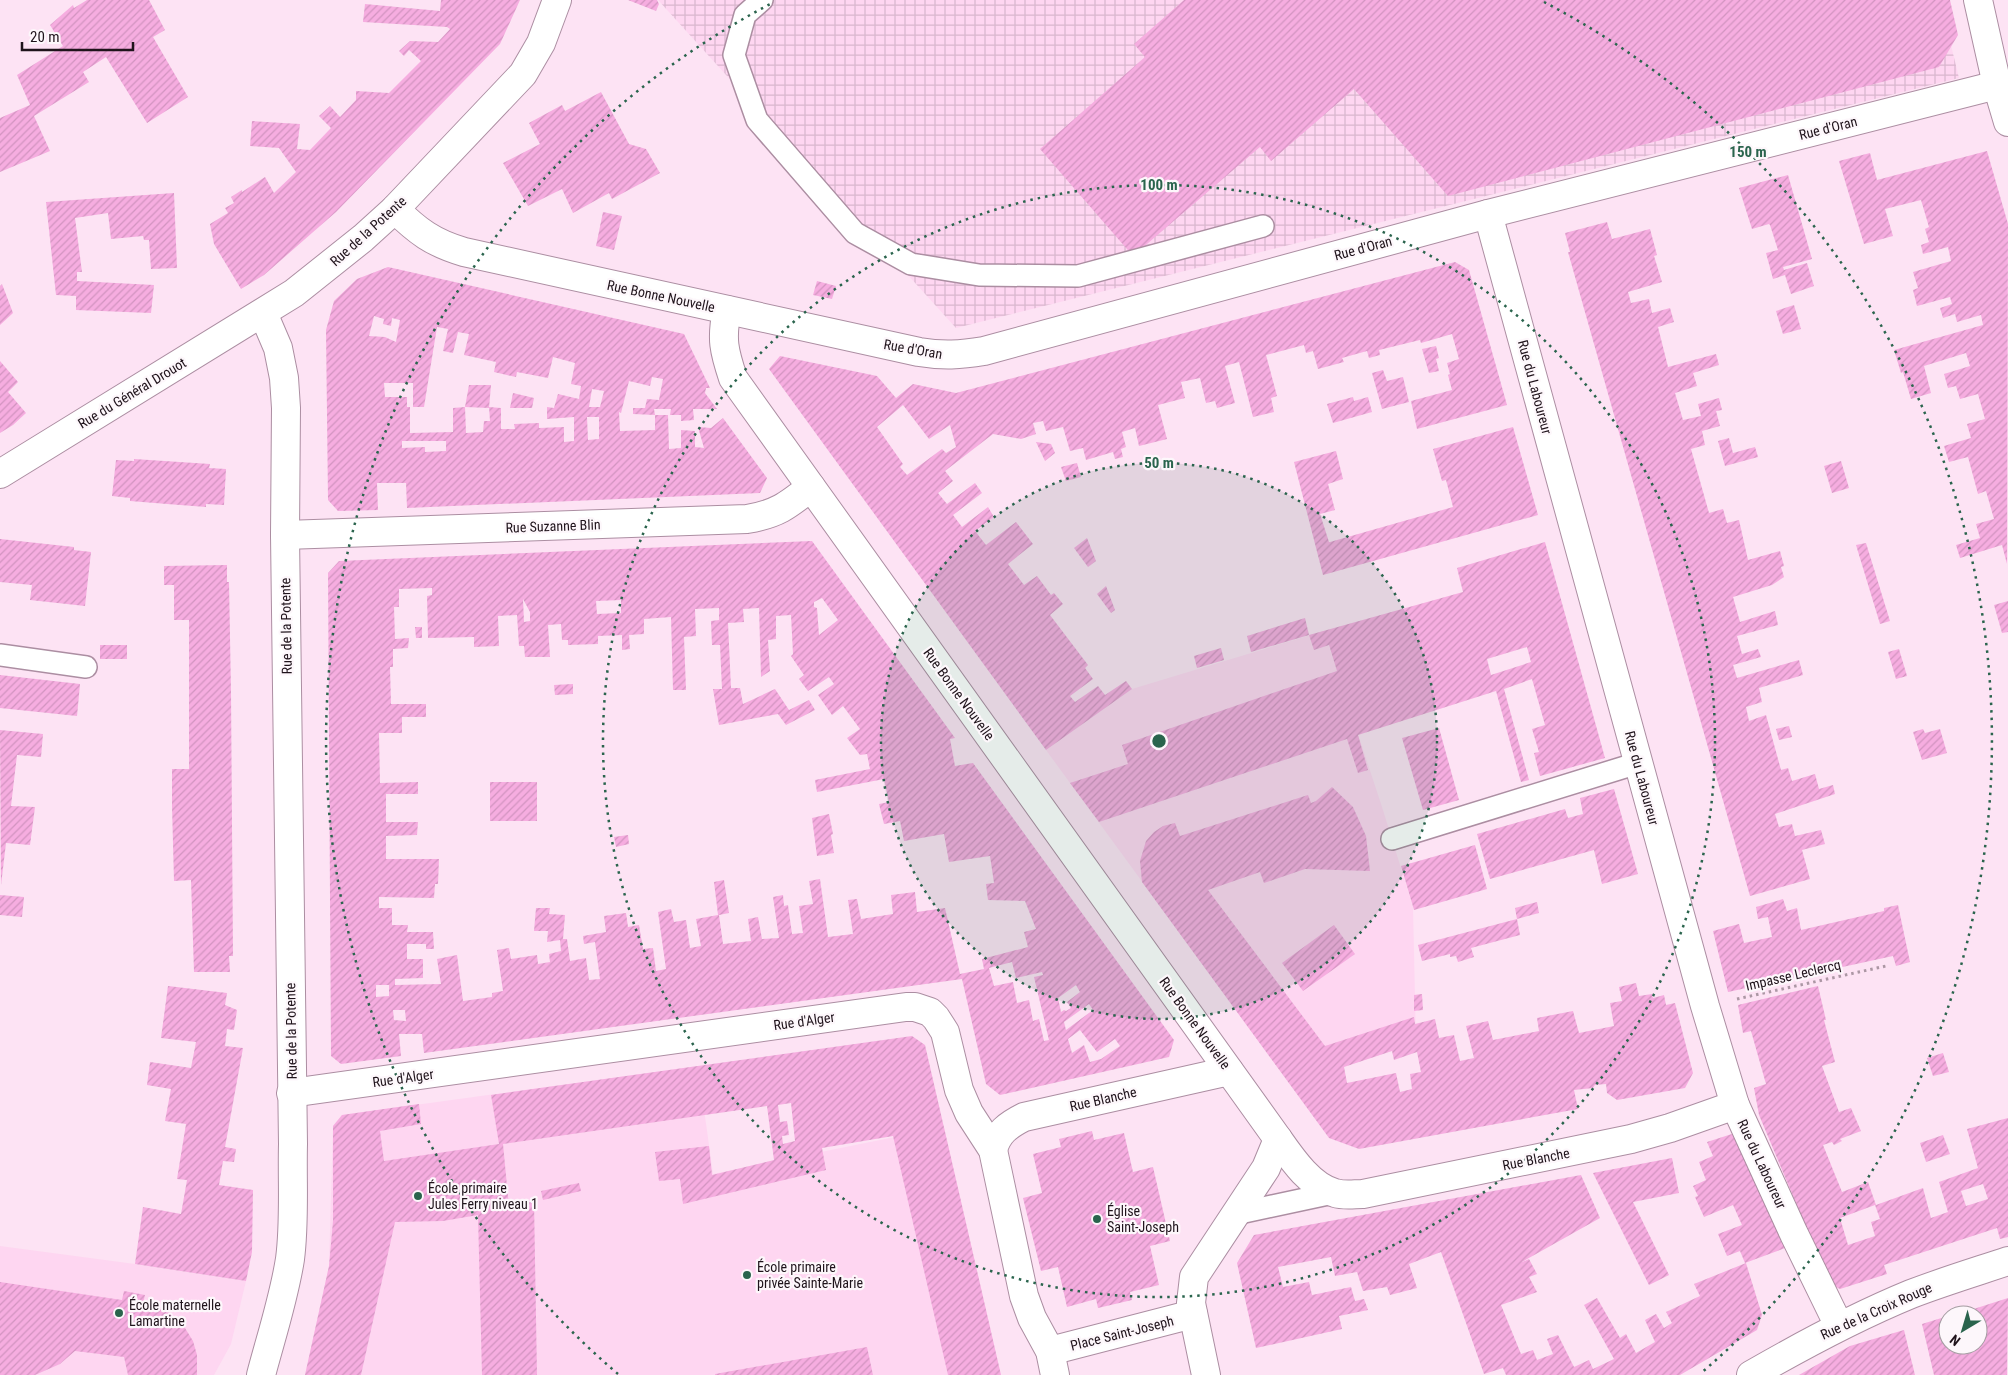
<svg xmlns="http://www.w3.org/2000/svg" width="2008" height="1375" viewBox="0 0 2008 1375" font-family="'Roboto Condensed',sans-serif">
<defs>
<pattern id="industrial-grid" width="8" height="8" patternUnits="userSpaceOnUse" patternTransform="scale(1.25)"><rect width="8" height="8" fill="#fed6f1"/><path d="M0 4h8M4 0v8" fill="none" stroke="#d9b7ce"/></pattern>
<pattern id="building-hatch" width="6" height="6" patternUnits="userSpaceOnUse" patternTransform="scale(1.25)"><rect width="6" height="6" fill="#f6ade0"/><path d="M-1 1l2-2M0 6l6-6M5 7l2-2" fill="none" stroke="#d294c0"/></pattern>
</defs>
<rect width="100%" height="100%" fill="#fde3f4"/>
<g fill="#fed6f1">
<path d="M1324,631l58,176 31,100 3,136 -126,41 -244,-334 86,-61z"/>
<path d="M698,1066l15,108 231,-47 57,248h-696l24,-109 4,-140 9,-11z"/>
<path d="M0,1246l135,18 111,17 -15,63 -17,31h-214z"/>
</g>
<path fill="url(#industrial-grid)" d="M658,0h1282l19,78 -1003,250z"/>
<g fill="url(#building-hatch)" fill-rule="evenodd">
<path d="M87,0h62l16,30 -12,7 35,60 -41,26 -41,-66 -23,15 6,10 -55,34 16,35 -50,21v-54l30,-13 -13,-30 46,-29 -13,-21 23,-20 1,3z"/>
<path d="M441,0h79l-20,44 -164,168 -72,63 -23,14 -27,-45 -4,-20 18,-11 -3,-5 9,-5 -3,-6 11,-7v2l23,-15 9,16 22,-21 -17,-24 -29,-2 2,-25 48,3 -3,25 13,1 21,-22 -12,-12 11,-10 10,11 16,-17v-9l33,2 32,-32 -12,-11 -5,6 -5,-5 11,-10 28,1 12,-13 -3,-2 -84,-5 2,-18 75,7z"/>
<path d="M628,0h29l2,4 -3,7z"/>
<path d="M1184,0h766l8,35 -19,32 -491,129 -94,-107 -83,72 -11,-14 -127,109 -93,-107 105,-92 -11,-13z"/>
<path d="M601,92l28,52 17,5 14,24 -48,26 -3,-6 -36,20 -11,-24 -34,17 -25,-43 37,-19 -11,-21 33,-18 3,6z"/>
<path d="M1987,151l21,73 -1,340 -5,-19 -42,13 -4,-13 24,-7 -4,-14 18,-5 -8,-28 -8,3 -10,-37 -19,5 -5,-16 27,-8 -4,-14 18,-5 -7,-25 -18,5 -4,-13 -8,2 -4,-14 26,-8 -4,-13 -42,13 7,27 -20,6 -8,-27 -2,1 -7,-23 89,-25 -2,-10 -24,7 -2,-8 -12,4 -3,-10 12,-4 -2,-7 -33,9 -4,-16 5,-2 -5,-16 38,-11 -3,-14 -25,7 -2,-9 8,-3 -4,-13 4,-2 -8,-27 -36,9 8,27 -29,8 -25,-83 31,-8 7,27z"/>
<path d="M1788,175l24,84 -29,8 1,3 23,-7 7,23 -23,8 -6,-19 -12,4 -7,-26 12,-3 -8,-25 -1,-1 -17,5 -13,-41z"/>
<path d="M174,193l3,75 -26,1 -2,-29h-5l-1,-4 -32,3 -3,-26 -33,5 7,54h-5v9l77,4 -3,28 -75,-3v-14l-20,-1 -10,-93z"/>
<path d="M603,212l19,4 -8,34 -18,-4z"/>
<path d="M1607,222l5,17 38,-10 7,26 -3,1 8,26 -34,10 3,11 18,-4 3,14 18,-5 4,14 -16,5 10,40 48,-13 3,11 -26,8 4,13 -22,7 8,27 18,-4 -3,-12 21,-6 3,12 -6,1 4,15 -18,5 3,14 -14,4 18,64 14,-4 4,14 12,-3 9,40 32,-9 4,15 -3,1 3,10 -12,8 -39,12 7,25 35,-11 3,14 -41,11 5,18 16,-5 3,8 -28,8 4,13 62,-18 4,15 -44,13 3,14 -16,5 3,14 17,-6 15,55 7,-2 4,13 23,-7 4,15 14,-4 2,9 -60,20 4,13 13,-3 3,12 26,-6 4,14 -23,6 8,29 -60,17 -182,-644h2l-5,-19z"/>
<path d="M1455,262l14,8 38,135 -90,24 -6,-28 41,-11 -4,-15 2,-1 -3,-11 12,-4 -7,-25 -31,9 -1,-3 -41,10 1,5 -11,3 -2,-7 -25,7 2,4 -26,7 -5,-18 -7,2 -2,-8 -38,10 11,41 -6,2 3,14 -21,5 -14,-55 -14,4 10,37 -18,5 -2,-7 -9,2 -6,-25 -19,4 4,16 -27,7 9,34 -28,7 -4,-18 -13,4 4,15 -5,2 2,8 -8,2 -2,-7 -27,8 -3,-12 -13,3 -7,-24 -17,4 -3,-10 -10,2 3,11 -15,5 -28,-5 -48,37 8,10 -15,12 9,11 28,-21 7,10 -29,22 9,12 26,-20 6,10 -19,14 11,14 30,-23 17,22 -25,20 16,21 13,-9 14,19 3,-2 9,11 -13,11 38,50 -3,3 8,11 -23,17 5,6 23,-16 7,9 21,-14 6,8 -86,61 -277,-381 11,-13 97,20 19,22 17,-14 43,9zM903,405l26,34 21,-14 6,22 -10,6 -4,-4 -35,26 -7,-8 3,-3 -26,-37z"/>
<path d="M388,267l296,67 26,54h-4l-1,5 12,16h-24l1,11 -13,1v-6h-11l1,-6h-17l1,6h13l1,34 12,-1v-18l14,1v16l9,1 -6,-21 13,1 12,-10 44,60 -7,15 -353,15 -1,-25h-29l1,27 -40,1 -10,-11 -2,-170 8,-29 23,-22zM374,316l10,3 -1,5 8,2 1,-8 8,2 -4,22 -11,-5 -16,-1zM437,327l11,2 -5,22 10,2 5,-21 11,2 -5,21 32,7 -2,10 22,5 1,-5 31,6 5,-21 22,6 -4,21 10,2 -2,13 -21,-5 -4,14 -7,-1v12l27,-2v24l-10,1v-15l-25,1v-5l-25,1 1,5h-14v-21l-12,-1 1,14h-6l-1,11 -17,1 -1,-26 -12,1v24l-43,1v-26h-3v-10h-22l-1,-14h29v24h11zM652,377l11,2 -4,21 -12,-1 -2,9h-12v6l22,1v15l-35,1 -1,-19 2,1 8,-32 21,5zM592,389l12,2 -4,16h-11zM587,417h12v22l-11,1zM402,441h44v10l-21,1v-5l-23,1z"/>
<path d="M817,281l19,5 -4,13 -19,-4z"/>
<path d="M2,284l11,29 -13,12v-39z"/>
<path d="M1794,305l7,24 -18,5 -7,-23z"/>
<path d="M1436,346l3,12 -3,1 3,12 -10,2 -7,-24z"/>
<path d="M0,361l18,21 -10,10 18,21 -13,12 -13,8z"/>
<path d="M1383,370l4,11 16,-4 6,25 -27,7 -10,-36z"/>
<path d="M469,385h22l-2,23 -24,-1z"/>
<path d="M513,393l21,5 -2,10h-22z"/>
<path d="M1353,397l1,4 14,-4 4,15 -39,11 -6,-19z"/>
<path d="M1513,427l25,88 -215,60 -29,-113 42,-11 7,28 -15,5 7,26 -15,4 9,28h1l123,-35 -7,-27 -4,1 -9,-32z"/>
<path d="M1729,438l4,15 22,-6 3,10 -33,9 -7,-25z"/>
<path d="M1036,442l15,2 4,9 -10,8z"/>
<path d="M134,459l76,5 -1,4 17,1 -2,36 -18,-1v3l-39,-3 -37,-3v-3l-18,-2 4,-36 18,1z"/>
<path d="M1841,461l8,27 -17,5 -8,-27z"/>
<path d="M1077,463l4,14 -15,4 -5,-14z"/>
<path d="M1087,538l9,23 -8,6 -14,-19z"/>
<path d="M0,539l74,8v3l17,2 -6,54 -55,-6 2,-15 -32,-3z"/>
<path d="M812,541l143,197 -5,1 5,27 18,-3 201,277 -5,17 -169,38 -14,-11 -24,-105 -538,74 -2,-19h-23l2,22 -60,8 -10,-8 -3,-483 11,-12zM432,588v7l-5,1 1,42 46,-1v10l25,-1 -1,-30 19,-1 2,31h5l1,11h25l-2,-32 13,-1 1,16h6v5l30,-1v-8l24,-1v15l8,-1 -1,-14 15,-1v-15l27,-2 2,73h13l-2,-53 12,-1 -1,-27 24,-1v12l-8,1 1,24h8l2,44h-9l6,36 59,-11 8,11 29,-15 -6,-10 -20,10 -14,-21 -32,15 -3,-16h-9l-3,-65 16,-1 -1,-13 16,-1 2,69 9,-6 -2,-31 8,-1v-23l15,-1 2,39 -2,2 13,19 -5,4 9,12 21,-14 5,7 -16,11 14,20 11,-9 17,23 -13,9 13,17 7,-1 3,15 -55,11 2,12 67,-13 5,23 -10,2 5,20 16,-3 4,20 40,-7 5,28 41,-6 4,27 -8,1 2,16 37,1 11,28 -12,3 4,15 -46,12 2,10 -24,5 -15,-66 -28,4 -2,-20 -24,3 2,19 -32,5 -4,-20 -9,1 5,34 -25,3 -8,-58 -11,2 4,23 -14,2 4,27 -11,1 -4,-29 -4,1 -1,-11 -10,2 6,41 -17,1 -4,-22 -10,2 3,22 -28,3 -4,-29 10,-2 -5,-33 -10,2 4,33 -22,4 5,27 -11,2 -4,-28 -12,2 -3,-13 -13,3 8,57 -10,2 -3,-23 -10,1 -4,-24 -11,2 -2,-14 -22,3 2,16 -23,4 1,8 11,-2 5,37 -11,1 -3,-22 -16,3 -3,-22h-4l2,-24 -16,-1 1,-6h-14l-2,23h14l-1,11 13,-2 1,11 -12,3 1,8 -12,2 -1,-9 -26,4 -2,-11 -12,2 6,41 -11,2v4l-29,4 -6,-46 -20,4 4,25 -46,1v-6l28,-1v-19h-16v-15h19v5h8l-1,-17h-26l1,-7h-16v-17h-13v-11l55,1 1,-14h3l1,-25h-53v-23l31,-1 1,-13h-32v-28h32v-12l-38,1 -1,-50h23v-16h24v-13h-35l-1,-37h3v-18l15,-1 1,-10 -14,1 -1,-32h5v-18zM822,598l16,22 -19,15 -2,-27 -3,-1v-5zM523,599l7,13v9l-6,1zM621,600v13l-24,1 -1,-13zM1012,962l4,16 26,-6 1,3 -9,2 15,63 -5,1 -5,-22 -6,2 -4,-21 -12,3 -4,-21 -19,4 -5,-18zM376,985h13v11l-13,1zM1076,985l4,7 -13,10 4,6 -5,3 -2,-1 -3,2 -3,-14zM1089,1004l4,6 -27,20 -2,-8zM393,1010h12l1,11 -12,-1zM1080,1030l17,22 18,-13 5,7 -19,13 -11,3 -6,-17 -12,8 -4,-14z"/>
<path d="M1545,542l60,216 -65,18 -6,-23 5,-1 -7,-23 13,-4 -13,-46 -28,10 25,91 -8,2 -25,-91 -138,44 10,35 -10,3 -11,-34 -248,83 -29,-39 58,-19 -6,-19 215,-74 -8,-26 -15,5 -5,-15 154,-43 -6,-24zM1527,647l4,15 -40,13 -4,-16z"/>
<path d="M1866,543l24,78 -10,3 -24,-79z"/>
<path d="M227,565v17h2l2,110 2,264h-4l1,16h-36l-3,-92 -17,1 -2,-75v-37h17v-149h-15v-35h-10v-19z"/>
<path d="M1106,586l9,24 -4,3 -14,-19z"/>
<path d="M2008,601v31l-6,1 -8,-28z"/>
<path d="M1305,618l4,17 -58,17 -4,-16z"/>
<path d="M415,627h7v11h-6z"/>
<rect x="100" y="645" width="27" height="14"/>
<path d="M1221,648l3,12 -27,8 -3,-12z"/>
<path d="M1899,649l8,27 -11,3 -8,-27z"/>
<path d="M0,675l80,9 -3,32 -77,-8z"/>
<path d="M573,684v10l-18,1 -1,-10z"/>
<path d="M1789,726l3,11 -13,3 -3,-11z"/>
<path d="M1439,728l20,72 -36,10 -21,-72z"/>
<path d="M1923,729l2,4 15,-4 7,24 -25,7 -9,-28z"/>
<path d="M0,730l43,4 -2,23 -24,-2 -6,51 24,1 -5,38 -24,-2 -5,42z"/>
<rect x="490" y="782" width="47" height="39"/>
<path d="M1332,787l21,20 13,29 4,35 -65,-2 -41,14 -4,-11 -52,18 117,156 89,-29 1,7 20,-5 4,19 15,-3 6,26 14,-3 -8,-32 22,-5 5,19 46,-9 -2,-13 36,-7 6,22 35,-7 -4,-23 12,-2 -3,-14 17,-4 3,13 13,-2 1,4 11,-3 2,10 9,-2 18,70 -8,15 -68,12 -10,-7 -1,-9 -11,1 -2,3 -19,2 4,19 -219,40 -30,-11 -187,-256 -2,-21 6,-20 8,-9 9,-6 12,-3 5,13 128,-41 3,8 5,-2zM1392,1051l2,9 23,-8 4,20 -11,2 2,15 -12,3 -4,-19 -49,10 -3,-16z"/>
<path d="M1614,789l24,85 -36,10 -8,-34 -104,29 -13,-45 88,-25 3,9 15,-4 -3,-16z"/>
<path d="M829,814l4,20 -2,1 3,18 -17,3 -5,-38z"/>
<path d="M628,835l1,9 -13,3 -2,-10z"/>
<path d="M1475,845l12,44 -73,21 -13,-44z"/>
<path d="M0,895l24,2 -2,20 -22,-2z"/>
<path d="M1783,899l4,12 10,-3 4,22 83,-19v-3l14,-3 12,57 -14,4 -3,-10 -165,36 -15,-61 26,-7 5,19 28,-6 -4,-20 -10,2 -2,-12z"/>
<path d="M1537,902l2,11 -22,6 -2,-11z"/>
<path d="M1517,919l3,16 -49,13 3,9 -16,5 -2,-6 -6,1v-3l-28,7 -4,-16z"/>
<path d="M1334,925l21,29 -52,37 -21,-28z"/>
<path d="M168,986l59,7 -2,12 12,5 -3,20 -7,-1 -2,17 18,2 -18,99 11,2 -2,13 -11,-1 -4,24 34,5 -1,62 -6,29 -111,-17 8,-57 38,7 6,-34 -10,-1 9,-55 -21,-3 6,-32 -24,-4 3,-23 41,6 5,-26 -35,-4z"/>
<path d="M1818,986l8,34h-2l11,42 -13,4 17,46 12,-4 10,23 -21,8 2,2 -8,4 -2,-3 -9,3 19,47 26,-10 8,23 47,-17 8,30 17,-6 -9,-30 39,-14 -11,-39 41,-11v119l-8,2 -3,-11 -113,37 3,9 -47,15 -10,-5 -71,-169 -5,-27 12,-4 -15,-53 -8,2 -5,-28zM1983,1184l5,15 -22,7 -5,-15zM1875,1205l5,14 -9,3 4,14 -27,9 -8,-27z"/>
<path d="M1422,994l1,16 -9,1v-16z"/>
<path d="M912,1036l13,9 76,330h-53l-55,-239 -71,12 4,22 -143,34 -3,-25 -21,2 -4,-29 54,-6 3,29 62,-15 -7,-54 -264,38 6,63 25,-6 3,174h-55l-4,-160 -35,6 -48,1 -34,153h-56l24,-109 4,-45v-95l9,-11 77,-11 2,20 -41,7 4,30 115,-17 -8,-49zM791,1103l4,38 -12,3 -1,-8 7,-1 -2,-14 -7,1 -2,-17z"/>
<path d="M1943,1053l6,19 -16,4 -6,-18z"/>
<path d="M1092,1131l2,9 30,-7 9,39 20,-5 17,74 -20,5 9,39 -29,7 2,8 -34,8 -2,-9 -29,8 -9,-40 -17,4 -18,-73 19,-5 -9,-39 28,-7 -2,-8z"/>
<path d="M1735,1133l50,115 -40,15 -5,-12 -13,5 -9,-22 24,-9 -9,-20 -29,12 -9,-20 3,-1 -5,-10 13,-6 -7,-18 14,-6 -6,-14z"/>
<path d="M1943,1135l7,19 -24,8 -6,-19z"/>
<path d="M1672,1158l7,35 -46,9 36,73 -20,10 -56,-112z"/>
<path d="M1581,1175l19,43 -78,44 7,-3 8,15 -8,3 8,15 -36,13 20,49 12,-4 4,10 16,-6 -6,-15 11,-4 16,32 15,-7 4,9 21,-10 -30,-54 13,-7 23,40 6,-4 10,19 19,-11 -10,-22 11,-6 8,14 8,-5 -6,-11 34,-16 -6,-12 52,-21 16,52 -5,15 -77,45h-174l-3,-7 -19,6 -43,-122 -32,12 8,24 -27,7 -3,-8 -24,4 -6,-19 -22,4 -4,-19 -53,10 5,20 26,-5 3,13 39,-8 4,14 9,-2 4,11 -29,6 3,13 -86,19 -19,-85 17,-28z"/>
<path d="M579,1183l2,8 -38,9 -2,-9z"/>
<path d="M0,1282l122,18 2,-9 21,4 -2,8 22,7 11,8 9,10 8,13 4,14v20h-69l-4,-18 -49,-6 -15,13 -25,11h-35z"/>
<path d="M2008,1298l-1,77h-73l-12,-51 26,-8v29h30v-30h-23z"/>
<path d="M1904,1330l11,45h-116l51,-29z"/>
<path d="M867,1347l6,28h-158v-1z"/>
</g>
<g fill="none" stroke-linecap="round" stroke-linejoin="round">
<g stroke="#ac8ea2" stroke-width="24">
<g id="lane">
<path d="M762,0l-17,15 -11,40 23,65 98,113 56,31 68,11 99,1 185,-50"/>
<path d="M0,655l86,12"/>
<path d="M1392,839l246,-76"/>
<path d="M1235,1214l98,-21"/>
</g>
</g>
<g stroke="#ac8ea2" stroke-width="30">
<g id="street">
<path d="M1978,0l19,85 11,37"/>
<path d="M395,209c22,22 38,34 69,43l455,100c24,4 41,3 65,-1l504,-137 509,-129"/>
<path d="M1488,214l217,792 30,99 59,129 45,92"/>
<path d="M727,310c-6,29 -3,41 6,68l545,761c14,20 33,48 57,54 10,3 19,1 28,1l268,-55 39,-11 65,-23"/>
<path d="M0,474l294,-181 69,-55 32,-29 128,-135 18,-31 16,-43"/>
<path d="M285,535l462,-16c30,-5 40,-13 64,-32"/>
<path d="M291,1093l615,-86h9l15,5 6,6 9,14 14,58 10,23 24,37 31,146 8,22 18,33 5,24"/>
<path d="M993,1150c4,-17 15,-25 31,-33l205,-46"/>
<path d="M1050,1351l143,-37"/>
<path d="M261,1375c10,-38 23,-77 29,-116 5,-38 2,-77 3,-115l-8,-609 1,-127 -2,-30 -6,-30 -15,-35"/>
<path d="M1206,1375l-15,-72 3,-26 72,-109 12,-29"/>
</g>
</g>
<g stroke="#ac8ea2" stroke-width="30">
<path id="secondary" d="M1751,1375c52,-30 104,-58 160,-81 31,-12 64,-22 97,-33"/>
</g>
<path stroke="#ac97a4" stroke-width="3" stroke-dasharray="2.5 4" stroke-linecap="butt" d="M1737,999l149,-33"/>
<use href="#lane" stroke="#fff" stroke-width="21"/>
<use href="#street" stroke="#fff" stroke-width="28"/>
<use href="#secondary" stroke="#fff" stroke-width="28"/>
</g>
<circle cx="1159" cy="741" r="278" fill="#2a644d" fill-opacity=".12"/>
<g fill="none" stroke="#2a644d" stroke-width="2.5" stroke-dasharray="2.5 5">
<circle cx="1159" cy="741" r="278"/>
<circle cx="1159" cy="741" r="556"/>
<path d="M618 1374A833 833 0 0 1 774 2M1544 2A833 833 0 0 1 1700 1374"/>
</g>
<g fill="#2a644d" stroke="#fdf7fb" stroke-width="2">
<circle cx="418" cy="1196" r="5"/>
<circle cx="1097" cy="1219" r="5"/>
<circle cx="747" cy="1275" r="5"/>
<circle cx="119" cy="1313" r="5"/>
</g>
<g text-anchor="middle" stroke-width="4.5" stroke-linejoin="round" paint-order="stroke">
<g font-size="14" fill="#1f131b" stroke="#fdf7fb">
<text transform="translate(1828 128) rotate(-14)" y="5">Rue d'Oran</text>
<text transform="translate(368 231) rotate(-42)" y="5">Rue de la Potente</text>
<text transform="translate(1363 248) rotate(-15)" y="5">Rue d'Oran</text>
<text transform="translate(661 296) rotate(12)" y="5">Rue Bonne Nouvelle</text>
<text transform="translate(913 349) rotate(10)" y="5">Rue d'Oran</text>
<text transform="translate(1535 387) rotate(75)" y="5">Rue du Laboureur</text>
<text transform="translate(132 393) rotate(-31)" y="5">Rue du Général Drouot</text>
<text transform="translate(553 526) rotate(-2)" y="5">Rue Suzanne Blin</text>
<text transform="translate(286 626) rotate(-91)" y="5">Rue de la Potente</text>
<text transform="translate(959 694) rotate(54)" y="5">Rue Bonne Nouvelle</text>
<text transform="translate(1642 778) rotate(75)" y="5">Rue du Laboureur</text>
<text transform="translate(1793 975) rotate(-13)" y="5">Impasse Leclercq</text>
<text transform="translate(804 1021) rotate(-8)" y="5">Rue d'Alger</text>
<text transform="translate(1195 1023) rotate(54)" y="5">Rue Bonne Nouvelle</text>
<text transform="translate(291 1031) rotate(-91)" y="5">Rue de la Potente</text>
<text transform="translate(403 1078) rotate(-8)" y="5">Rue d'Alger</text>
<text transform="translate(1103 1099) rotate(-13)" y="5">Rue Blanche</text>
<text transform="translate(1536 1159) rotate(-11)" y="5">Rue Blanche</text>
<text transform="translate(1762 1164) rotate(65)" y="5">Rue du Laboureur</text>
<text transform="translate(1876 1311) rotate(-24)" y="5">Rue de la Croix Rouge</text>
<text transform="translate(1122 1333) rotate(-14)" y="5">Place Saint-Joseph</text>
</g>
<g font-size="14" fill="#1f131b" stroke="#fdf7fb" text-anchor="start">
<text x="428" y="1193">École primaire<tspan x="428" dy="16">Jules Ferry niveau 1</tspan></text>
<text x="1107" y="1216">Église<tspan x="1107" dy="16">Saint-Joseph</tspan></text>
<text x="757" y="1272">École primaire<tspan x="757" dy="16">privée Sainte-Marie</tspan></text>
<text x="129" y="1310">École maternelle<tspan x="129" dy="16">Lamartine</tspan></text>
</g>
</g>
<circle cx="1159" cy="741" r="8" fill="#2a644d" stroke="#fdf7fb" stroke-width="2.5"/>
<g font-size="15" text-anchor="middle" font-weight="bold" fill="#2a644d" stroke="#fdf7fb" stroke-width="4.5" stroke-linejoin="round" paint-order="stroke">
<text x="1748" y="157">150 m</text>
<text x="1159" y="190">100 m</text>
<text x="1159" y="468">50 m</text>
</g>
<g transform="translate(1963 1330) rotate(218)"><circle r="24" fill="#fdf7fb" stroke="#a49ca1"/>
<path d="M0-4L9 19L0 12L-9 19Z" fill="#2a644d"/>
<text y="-8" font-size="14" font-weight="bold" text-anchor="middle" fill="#1f131b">N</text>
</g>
<path d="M22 42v8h111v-8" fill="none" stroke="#1f131b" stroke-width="2.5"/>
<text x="30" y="42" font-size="15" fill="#1f131b" stroke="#fdf7fb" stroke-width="4" paint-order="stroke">20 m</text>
</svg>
